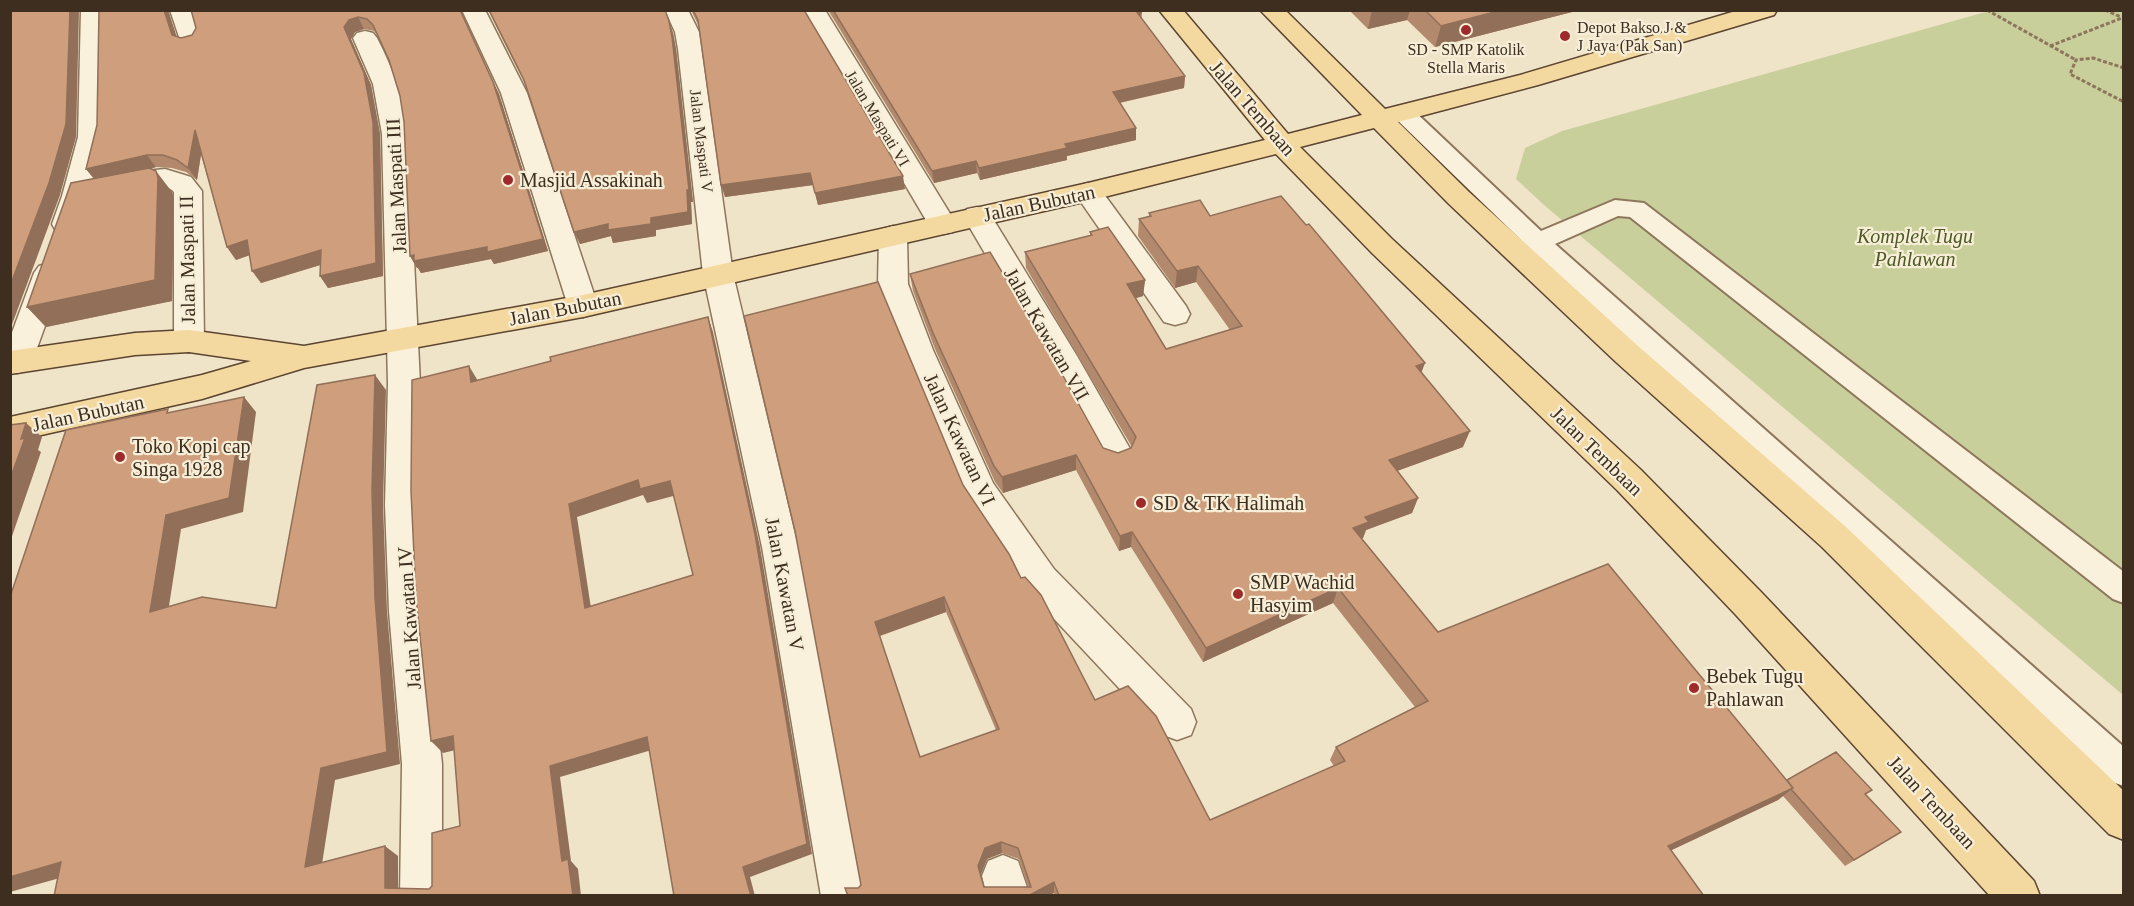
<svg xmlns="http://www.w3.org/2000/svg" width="2134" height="906" viewBox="0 0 2134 906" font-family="'Times New Roman',serif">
<rect width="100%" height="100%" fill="#f0e4c8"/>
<path fill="#c9cf9b" d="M1989,11h134v684l-579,-490 -28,-26 9,-31 37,-17z"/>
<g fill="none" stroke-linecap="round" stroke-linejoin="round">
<g stroke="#8d765c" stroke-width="4">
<path id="service" d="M1403,106l8,2 130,123 74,-31 29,3 480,369v31l-11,-4 -483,-382 -12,-1 -63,28 569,503v39l-12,-4 -577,-529 -11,3 -9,-2 -3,-6 3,-6 6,-2 -126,-122 -3,-5 3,-5z"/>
</g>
<g stroke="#8d765c" stroke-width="3">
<g id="minor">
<path d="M81,10h24l-1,127 -14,59 -14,35 -10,2 -10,-2 -4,-7 10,-28 16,-59z"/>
<path d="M170,10h23l9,31 -4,5 -8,2 -8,-2z"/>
<path d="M462,10h23l42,83 71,213 -4,7 -11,4 -11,-4 -4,-7 -67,-213z"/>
<path d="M665,10h23l11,22 34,242 65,273 65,349h-42l-59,-349 -59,-273 -25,-225 -3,-17z"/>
<path d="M802,10h23l132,215 -4,7 -10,2 -10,-2z"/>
<path d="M365,31l8,2 4,5c16,31 27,61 31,96l12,250 -1,121 6,106 17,153v132h-42l2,-132 -13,-153 -4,-106 3,-121 -6,-250 -9,-50 -20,-46 4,-5z"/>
<path d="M165,169l26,8 11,14 2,150 -4,8 -11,3 -11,-3 -4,-8v-149c-17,-17 -46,7 -67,1l-4,-6 4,-6 39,-10z"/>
<path d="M1088,183l10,3 88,120 4,8 -4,8 -11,3 -11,-3 -90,-130 4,-6z"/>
<path d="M977,207l10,2 90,147 56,98 -5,9 -12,4 -12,-4 -51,-94 -90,-153 4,-7z"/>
<path d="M893,226l10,3 4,7 1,48 25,66 60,133 61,86 137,140 5,13 -5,13 -14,5 -14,-5 -135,-144 -61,-91 -64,-150 -25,-66 1,-48 4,-7z"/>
<path d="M49,263l10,3 5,7 -32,89 -4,8 -11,3 -7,-2v-33l24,-65 5,-7z"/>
<path d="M1003,855l15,6 12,35h-43l-5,-20 6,-15z"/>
</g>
</g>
<g stroke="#5b4430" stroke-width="3">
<path id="primary" d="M1159,10h24l105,124 74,-19 -102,-105h25l100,99 135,-34 219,-65h38l-3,5 -236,70 -140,37 71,70 169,154 208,181 278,264v49l-15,-6 -287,-287 -206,-185 -167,-158 -75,-76 -74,19 92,92 249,231 121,123 272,288 6,15h-50l-254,-281 -119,-125 -245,-237 -96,-99 -188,47 -505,116 -279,51 -102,31 -192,43v-25l192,-42 49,-14 -62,-9 -54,3 -125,19v-23l125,-18 54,-3 115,16 279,-51 505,-112 177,-43z"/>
</g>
<g stroke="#8d765c" stroke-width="3" stroke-dasharray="4 2" stroke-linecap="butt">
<path d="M1987,10l89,50"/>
<path d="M2105,10l16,7"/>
<path d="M2050,46l72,-28"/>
<path d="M2124,68l-31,-10 -17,2 -6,14 54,28"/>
</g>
<use href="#service" fill="#faf1dc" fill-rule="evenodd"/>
<use href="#minor" fill="#faf1dc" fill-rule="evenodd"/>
<use href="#primary" fill="#f3d9a0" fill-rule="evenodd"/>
</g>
<g fill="#b2896c" fill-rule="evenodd">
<path d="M99,10h69l8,26 5,2 11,-3 4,-7 -5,-18h269l39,84 49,157 -54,13 -3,-5 -70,14 -3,-5h-1l-7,-12 -6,-134 -4,-26 -11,-36 -12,-25 -3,-4 -10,-2 -9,3 -4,7 20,46 9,49 3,142 -55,12 -8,-12 1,-11 -60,18 -12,-28 -13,5 -9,-13 -26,-93 -4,26 -11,-8 -14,-4 -16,-1 -5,2 21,23 2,6 -2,103 -126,26 -19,-20 67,-128 -8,-10 11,-44z"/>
<path d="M488,10h177l8,23 3,16 17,153h-2l1,22 -36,6v6l-43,7 -2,-7 -31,8 -6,-12 -48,-146z"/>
<path d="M691,10h113l101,179 -87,16 -5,-20 -88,12 -26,-170z"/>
<path d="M828,10h314l-1,8 44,58 -1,12 -64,15 16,25v12l-69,16v4l-87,20 -3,-7 -43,10z"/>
<path d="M1349,10h231l-145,37 -28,-27 -39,9z"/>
<path d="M1149,213l61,3 212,156 41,75 -66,24 21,27 -6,15 -46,17 -3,8h-2l77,94 349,148 85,10 -6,4 35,38 -56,34 -62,-70 -5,4 -107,50 33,46h-649l-1,-3 -196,-5 3,-3 -66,-354 168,-46 132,215 115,120 124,-54 -4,-6 6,-13 79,-40 -82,-104 -130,59 -72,-115 -12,4 -43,-81 -73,23 -8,-11 -60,-133 -22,-58 -3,-17 193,174 15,5 13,-5 1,-1 -106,-179 -1,-16 65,-16v-4l55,48 -2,16 -7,2 30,51 64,-19 -34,-48 -21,6 -37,-52 1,-17 10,-2zM946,612l50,118 -76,27 -40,-121zM1002,853l17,6 9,28h-44l-4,-12 7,-16z"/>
</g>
<g fill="#916f58">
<path d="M70,10h9l-3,127 -16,58 -50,135v-44z"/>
<path d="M164,10h4l12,37 -8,-12z"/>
<path d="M1142,10l-1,12 -5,-11z"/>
<path d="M1372,10h38l-3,10 -39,9z"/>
<path d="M1502,10h78l-145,37 6,-21z"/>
<path d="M358,17l6,12 -9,3 -4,7 20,46 9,49 3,142 -55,12 -8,-12 24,-249 5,-7z"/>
<path d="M669,21l4,12 3,16 17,153h-2l1,22 -36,6v6l-43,7 -2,-7 -31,8 -6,-12 34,-8 43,-6z"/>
<path d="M1185,76l-1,12 -72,16 1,-12z"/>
<path d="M493,82l6,12 49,157 -54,13 -3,-5 -70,14 -3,-5h-1l-7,-12z"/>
<path d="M1136,128v12l-69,16v4l-87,20 -1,-12 86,-24z"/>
<path d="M195,130l8,12 -6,38 -9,-12z"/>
<path d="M147,155l9,12 -60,14 -10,-12z"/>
<path d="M976,161l1,12 -43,10 -2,-12z"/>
<path d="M156,171l16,21 2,6 -2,103 -126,26 -19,-20z"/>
<path d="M810,173l3,12 -88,12 -4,-12z"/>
<path d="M903,176l2,13 -87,16 -3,-12z"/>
<path d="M247,240l9,13 -20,7 -9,-13z"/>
<path d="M321,250l8,12 -68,21 -9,-12z"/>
<path d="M1198,266l-2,16 -21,6 2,-17z"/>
<path d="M1145,280l-2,16 -17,5 1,-17z"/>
<path d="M708,317l5,15 47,215 52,307 -62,23 5,19h-4l-8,-29z"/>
<path d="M1425,363l-6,16 -3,-13z"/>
<path d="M469,366l9,15 -7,1z"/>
<path d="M375,375l11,15 -3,115 4,106 13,153 -65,16 -15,97 -15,-10 16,-99 54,-170 -3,-107z"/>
<path d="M244,397l12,15 -13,100 -62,17 -15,96 -16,-13 16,-97z"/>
<path d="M26,423l16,14 -4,13 3,2 -31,90v-63z"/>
<path d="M1470,431l-7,16 -80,29 6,-16z"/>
<path d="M1076,455v15l-73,23 -1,-16z"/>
<path d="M638,480l32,1 7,14 -30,8 -4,-8 -66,22 16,104 -8,-13 -16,-104z"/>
<path d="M1418,498l-6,15 -46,17 -3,8 -15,6 5,-16 12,-11z"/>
<path d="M1132,532l-1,15 -12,4 1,-15z"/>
<path d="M1338,588l-5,15 -130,59 3,-14z"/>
<path d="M944,597l2,15 -67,24 -4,-14z"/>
<path d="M453,736l11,12 -21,5 -12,-12z"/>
<path d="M647,737l8,12 -95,28 11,84 7,8 3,27h-8l-11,-35 -12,-95z"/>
<path d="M1793,788l-15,12 -123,58 13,-12z"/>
<path d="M1001,842l1,11 -15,6 -7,18 -2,-11 7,-18z"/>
<path d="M385,846l13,10v40l-13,-8z"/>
<path d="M61,862l20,10 -71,20v-15z"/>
<path d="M1054,882v11l-5,3h-21z"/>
</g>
<g fill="#cf9f7d" stroke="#916f58" stroke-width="1.5" fill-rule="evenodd">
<path d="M10,10h60l-4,114 -17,59 -39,103z"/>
<path d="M99,10h65l8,25 9,3 11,-3 4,-7 -5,-18h269l33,72 50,157 -56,13v-5l-73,14v-6l-4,1 -6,-134 -4,-26 -11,-36 -16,-35 -6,-6 -9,-2 -9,3 -5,7 20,46 9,49 3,141 -56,13 1,-26 -69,21 -5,-31 -20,7 -32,-117 -7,38 -11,-8 -14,-5h-16l-61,14 11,-44z"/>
<path d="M489,10h176l4,11 3,16 17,153h-2l1,22 -37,6v6l-43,6v-6l-34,8 -50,-152z"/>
<path d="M693,10h111l99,166 -88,17 -5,-20 -89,12 -23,-165z"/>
<path d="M833,10h306l-3,1 49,65 -72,16 23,36 -71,16 2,4 -88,20 -3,-7 -44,10z"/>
<path d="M1425,10h77l-61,16z"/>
<path d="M149,168l7,3 2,7 -3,102 -128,27 44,-124z"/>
<path d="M1281,196l25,29 3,-1 116,139 -9,3 54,65 -81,29 29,38 -53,19 4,5 -16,6 85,104 170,-68 185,224 -125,58 36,50h-645l-5,-14 -26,14h-180l-3,-8h13l3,-3 -66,-354 -51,-215 134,-34 85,203 46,69 12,24 4,-1 16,18 54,105 33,-14 28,30 54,104 135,-59 -9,-14 92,-46 -90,-113 -132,60 -74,-116 -12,4 -44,-81 -74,22 -8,-11 -61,-133 -23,-59 80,-22 61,102 52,94 15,5 13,-5 5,-11 -111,-185 67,-17 -2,-3 18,-5 37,53 -18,4 39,65 76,-23 -44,-60 -21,5 -38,-52 12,-3 -2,-3 51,-13 10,16zM944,597l55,132 -79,28 -45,-135zM1001,842l17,6 13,39h-47l-6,-21 7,-18z"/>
<path d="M708,317l47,217 52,310 -64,23 8,29h-77l-27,-159 -97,29 12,95 6,-2 5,37h-519l7,-34 -51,15v-280l56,-167 102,-21 -1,4 77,-16 -15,101 -63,17 -16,97 52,-15 74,11 41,-223 58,-10 -3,116 3,107 12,154 -66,16 -16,99 80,-21v42l44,1 3,-3v-53l28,-7 -7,-90 -22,5 -15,-143 -5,-107 1,-111 57,-14 2,16 80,-21 -1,-4zM638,480l2,9 30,-8 23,94 -108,33 -16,-104z"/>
<path d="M26,423l-5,16 4,-1 -15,41v-54z"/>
<path d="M1836,752l36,38 -7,4 36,38 -47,28 -63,-71 2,-1 -6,-8z"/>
</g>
<g fill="#9e2a2b" stroke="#f7eed8" stroke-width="2">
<circle cx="1466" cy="30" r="6"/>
<circle cx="1565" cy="36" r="6"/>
<circle cx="508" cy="180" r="6"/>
<circle cx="120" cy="457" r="6"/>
<circle cx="1141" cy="503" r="6"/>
<circle cx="1238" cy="594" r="6"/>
<circle cx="1694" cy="688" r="6"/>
</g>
<g text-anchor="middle" stroke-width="4.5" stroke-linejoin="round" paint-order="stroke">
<g font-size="16" fill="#3d2e20" stroke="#f7eed8" text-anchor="start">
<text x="1577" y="33">Depot Bakso J &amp;<tspan x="1577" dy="18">J Jaya (Pak San)</tspan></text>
<text x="1466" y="55" text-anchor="middle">SD - SMP Katolik<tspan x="1466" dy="18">Stella Maris</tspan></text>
</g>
<g font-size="16" fill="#3d2e20" stroke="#f7eed8">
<text transform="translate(878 118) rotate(59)" y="6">Jalan Maspati VI</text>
<text transform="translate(702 141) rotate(83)" y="6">Jalan Maspati V</text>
</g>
<g font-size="20" fill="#3d2e20" stroke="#f7eed8">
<text transform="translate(1253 108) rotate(49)" y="7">Jalan Tembaan</text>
<text transform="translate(396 186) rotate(-93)" y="7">Jalan Maspati III</text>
<text transform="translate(1039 203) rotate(-12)" y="7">Jalan Bubutan</text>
<text transform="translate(187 260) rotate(-91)" y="7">Jalan Maspati II</text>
<text transform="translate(565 308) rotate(-11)" y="7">Jalan Bubutan</text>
<text transform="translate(1047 334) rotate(60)" y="7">Jalan Kawatan VII</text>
<text transform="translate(88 413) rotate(-12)" y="7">Jalan Bubutan</text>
<text transform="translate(960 439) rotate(65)" y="7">Jalan Kawatan VI</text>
<text transform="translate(1597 451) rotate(44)" y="7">Jalan Tembaan</text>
<text transform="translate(785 584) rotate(79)" y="7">Jalan Kawatan V</text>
<text transform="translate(409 618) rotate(-94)" y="7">Jalan Kawatan IV</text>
<text transform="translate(1932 802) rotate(47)" y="7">Jalan Tembaan</text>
</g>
<g font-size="20" fill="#3d2e20" stroke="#f7eed8" text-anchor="start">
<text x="520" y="187">Masjid Assakinah</text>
<text x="132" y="453">Toko Kopi cap<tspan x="132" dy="23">Singa 1928</tspan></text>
<text x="1153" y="510">SD &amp; TK Halimah</text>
<text x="1250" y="589">SMP Wachid<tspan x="1250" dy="23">Hasyim</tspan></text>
<text x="1706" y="683">Bebek Tugu<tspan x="1706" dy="23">Pahlawan</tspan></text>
</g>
<g font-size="20" font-style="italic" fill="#4d5a26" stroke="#f7eed8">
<text x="1915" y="243">Komplek Tugu<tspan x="1915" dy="23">Pahlawan</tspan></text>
</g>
</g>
<rect width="2134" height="906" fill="none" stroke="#3d2e20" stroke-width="24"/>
</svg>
